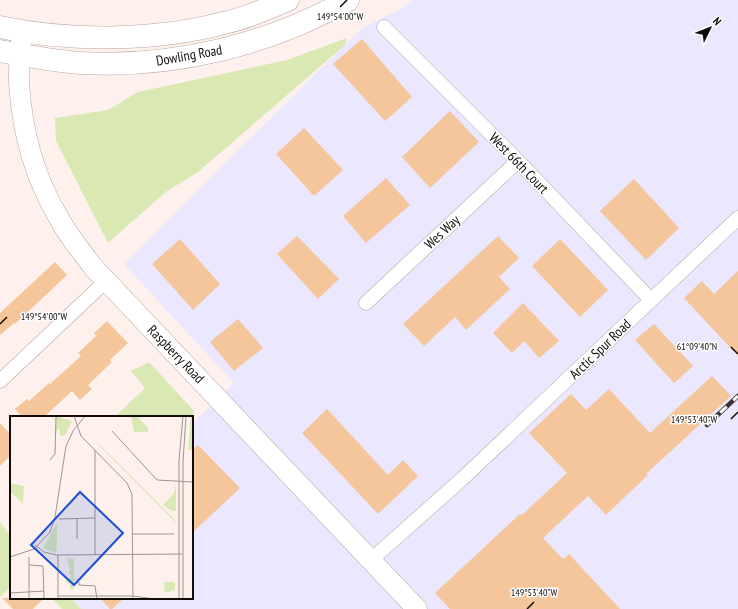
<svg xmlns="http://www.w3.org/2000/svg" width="738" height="609" viewBox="0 0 738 609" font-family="'PT Sans Narrow',sans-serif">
<rect width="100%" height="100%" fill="#fef1ed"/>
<path fill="#eae7fe" d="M413,0h325v609h-657l-10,-11h121v-174l42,-41 -110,-119 237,-235 39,-20z"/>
<g fill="#dae9b4">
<path d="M347,38l-2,7 -147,127 -31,19 -59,52 -52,-102 -1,-23 53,-8 30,-18 149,-32z"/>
<path d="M149,362l45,49 -2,12v-6h-77l30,-29 -14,-17z"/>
<path d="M0,522l11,15v50l-11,10z"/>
<path d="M52,598h19l10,11h-19z"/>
</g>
<g fill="#f5c69b">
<path d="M362,39l50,58 -27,24 -52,-57z"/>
<path d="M450,111l29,31 -49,46 -28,-31z"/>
<path d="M304,128l39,42 -29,26 -38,-42z"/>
<path d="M386,178l24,27 -44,38 -23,-27z"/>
<path d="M634,179l45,49 -33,32 -46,-49z"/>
<path d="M297,236l42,43 -21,20 -41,-45z"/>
<path d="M498,236l21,22 -20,19 11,12 -44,41 -11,-13 -31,29 -21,-22z"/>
<path d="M180,239l40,45 -27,26 -41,-46z"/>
<path d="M560,239l48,51 -28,27 -48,-51z"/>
<path d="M55,262l12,13 -52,49 -1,-1 -14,12v-22z"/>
<path d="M738,271v85l-54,-58 18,-17 12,13z"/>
<path d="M523,303l36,38 -20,17 -15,-17 -12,12 -19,-20z"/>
<path d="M238,319l25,29 -29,23 -24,-29z"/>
<path d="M107,321l21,22 -18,17 2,2 -24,23 4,4 -12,11 -8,-9 -28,26h-22l-7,-8 12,-10 2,2 20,-18 1,1 31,-28 -3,-3 18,-17 -2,-3z"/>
<path d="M654,324l39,42 -19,17 -39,-43z"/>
<path d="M712,376l19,20 -85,78 2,1 -42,40 -18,-19 -45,42 20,21 6,-5 51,55h-170l-15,-16 85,-79 2,1 45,-42 -38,-40 42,-39 15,16 23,-21 41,44z"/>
<path d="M327,409l61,66 15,-15 15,16 -40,38 -76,-81z"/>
<path d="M0,423l11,12v20l-11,11z"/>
<path d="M198,445l42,43 -48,45v-83z"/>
<path d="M2,598h42l-11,11h-20z"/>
<path d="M100,598h24l-12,11h-2z"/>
</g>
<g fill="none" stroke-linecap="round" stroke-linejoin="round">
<g stroke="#b8a59e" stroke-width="15">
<g id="minor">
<path d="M384,27l134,134 133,139"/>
<path d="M366,303l152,-142"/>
<path d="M0,381l106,-100"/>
<path d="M371,560l91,-81 276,-261"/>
</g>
</g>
<g stroke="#b8a59e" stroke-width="21">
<path id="secondary" d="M22,31c-1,17 -4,35 -3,52 3,48 16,96 41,137 9,17 22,32 33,47l324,342"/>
</g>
<g stroke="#b8a59e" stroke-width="23">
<g id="primary">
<path d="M0,27c70,15 155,14 224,-4 22,-5 43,-14 64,-23"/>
<path d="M0,51c27,5 54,10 81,12 92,5 188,-18 267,-63"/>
</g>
</g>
<use href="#minor" stroke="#fff" stroke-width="14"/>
<use href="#secondary" stroke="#fff" stroke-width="20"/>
<use href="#primary" stroke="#fff" stroke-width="22"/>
<g stroke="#3c3532" stroke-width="4.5">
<path id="rail" d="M707,425l31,-29"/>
</g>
<use href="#rail" stroke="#fff" stroke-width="3" stroke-dasharray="9" stroke-linecap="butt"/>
</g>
<path fill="none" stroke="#120c09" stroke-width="1.5" d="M340,7l7,-7M0,324l7,-7M731,347l7,7M731,419l7,-7M527,609l7,-7"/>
<g text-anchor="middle" stroke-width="3" stroke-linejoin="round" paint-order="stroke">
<g font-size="14" fill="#120c09" stroke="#fff">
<text transform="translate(189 55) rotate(-10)" y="5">Dowling Road</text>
<text transform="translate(519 163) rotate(46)" y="5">West 66th Court</text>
<text transform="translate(442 232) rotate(-43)" y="5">Wes Way</text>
<text transform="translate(600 349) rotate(-44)" y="5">Arctic Spur Road</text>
<text transform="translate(176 354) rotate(46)" y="5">Raspberry Road</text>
</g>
</g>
<g transform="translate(10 416)">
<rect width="183" height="183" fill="#fef1ed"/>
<path d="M46,0l16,5 -7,14 -5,1 -1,-8 -3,5zM121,0h6l11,12v4h-14zM181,0h2v34h-5zM85,24l79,79 2,4 -77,-78zM0,67l14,3 -1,18 -13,-13zM166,68v27h-4l-9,-6 11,-12zM47,107v19l-1,11 -13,-5zM57,142l7,1v20l24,1h-24l-1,10 -3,-1v-5l-4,-1v-5l4,1 1,-4 -3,-2 2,-3zM165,166v8l-10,3 -1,-11z" fill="#dae9b4"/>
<path fill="none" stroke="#a09592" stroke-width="1" d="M64,0l7,20 46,47 5,11 1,105M102,15l45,49 36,2M85,34v105M40,44l5,-6 1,-38M49,103l36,-1M122,118h42M67,123v-20M25,129l9,7 12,3 126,-1M48,139v44M0,141l24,-8 16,-17 5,-15 11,-71 7,-15 12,-15M19,141v42M19,149l14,1 1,33M69,166v3l16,1 2,13M0,177l34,-2M48,180h75l22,3M169,183v-138l4,-45M173,183v-137l3,-46"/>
<path fill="#1d4ed8" fill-opacity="0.15" stroke="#1d4ed8" stroke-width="2" d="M70,76l43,41 -49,52 -43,-40z"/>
<rect width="183" height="183" fill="none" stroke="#120c09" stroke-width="2"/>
</g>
<g font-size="10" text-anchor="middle" fill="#120c09" stroke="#fff" stroke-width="3" stroke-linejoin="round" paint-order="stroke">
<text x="340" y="20">149°54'00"W</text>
<text x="44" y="320">149°54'00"W</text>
<text x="697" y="350">61°09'40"N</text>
<text x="694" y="423">149°53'40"W</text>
<text x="534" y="596">149°53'40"W</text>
</g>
<g transform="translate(710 28) rotate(47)" stroke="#ffffff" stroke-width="3" paint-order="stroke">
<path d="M0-3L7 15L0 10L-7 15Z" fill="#120c09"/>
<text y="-6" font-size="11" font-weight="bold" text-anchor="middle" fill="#120c09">N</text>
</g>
</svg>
